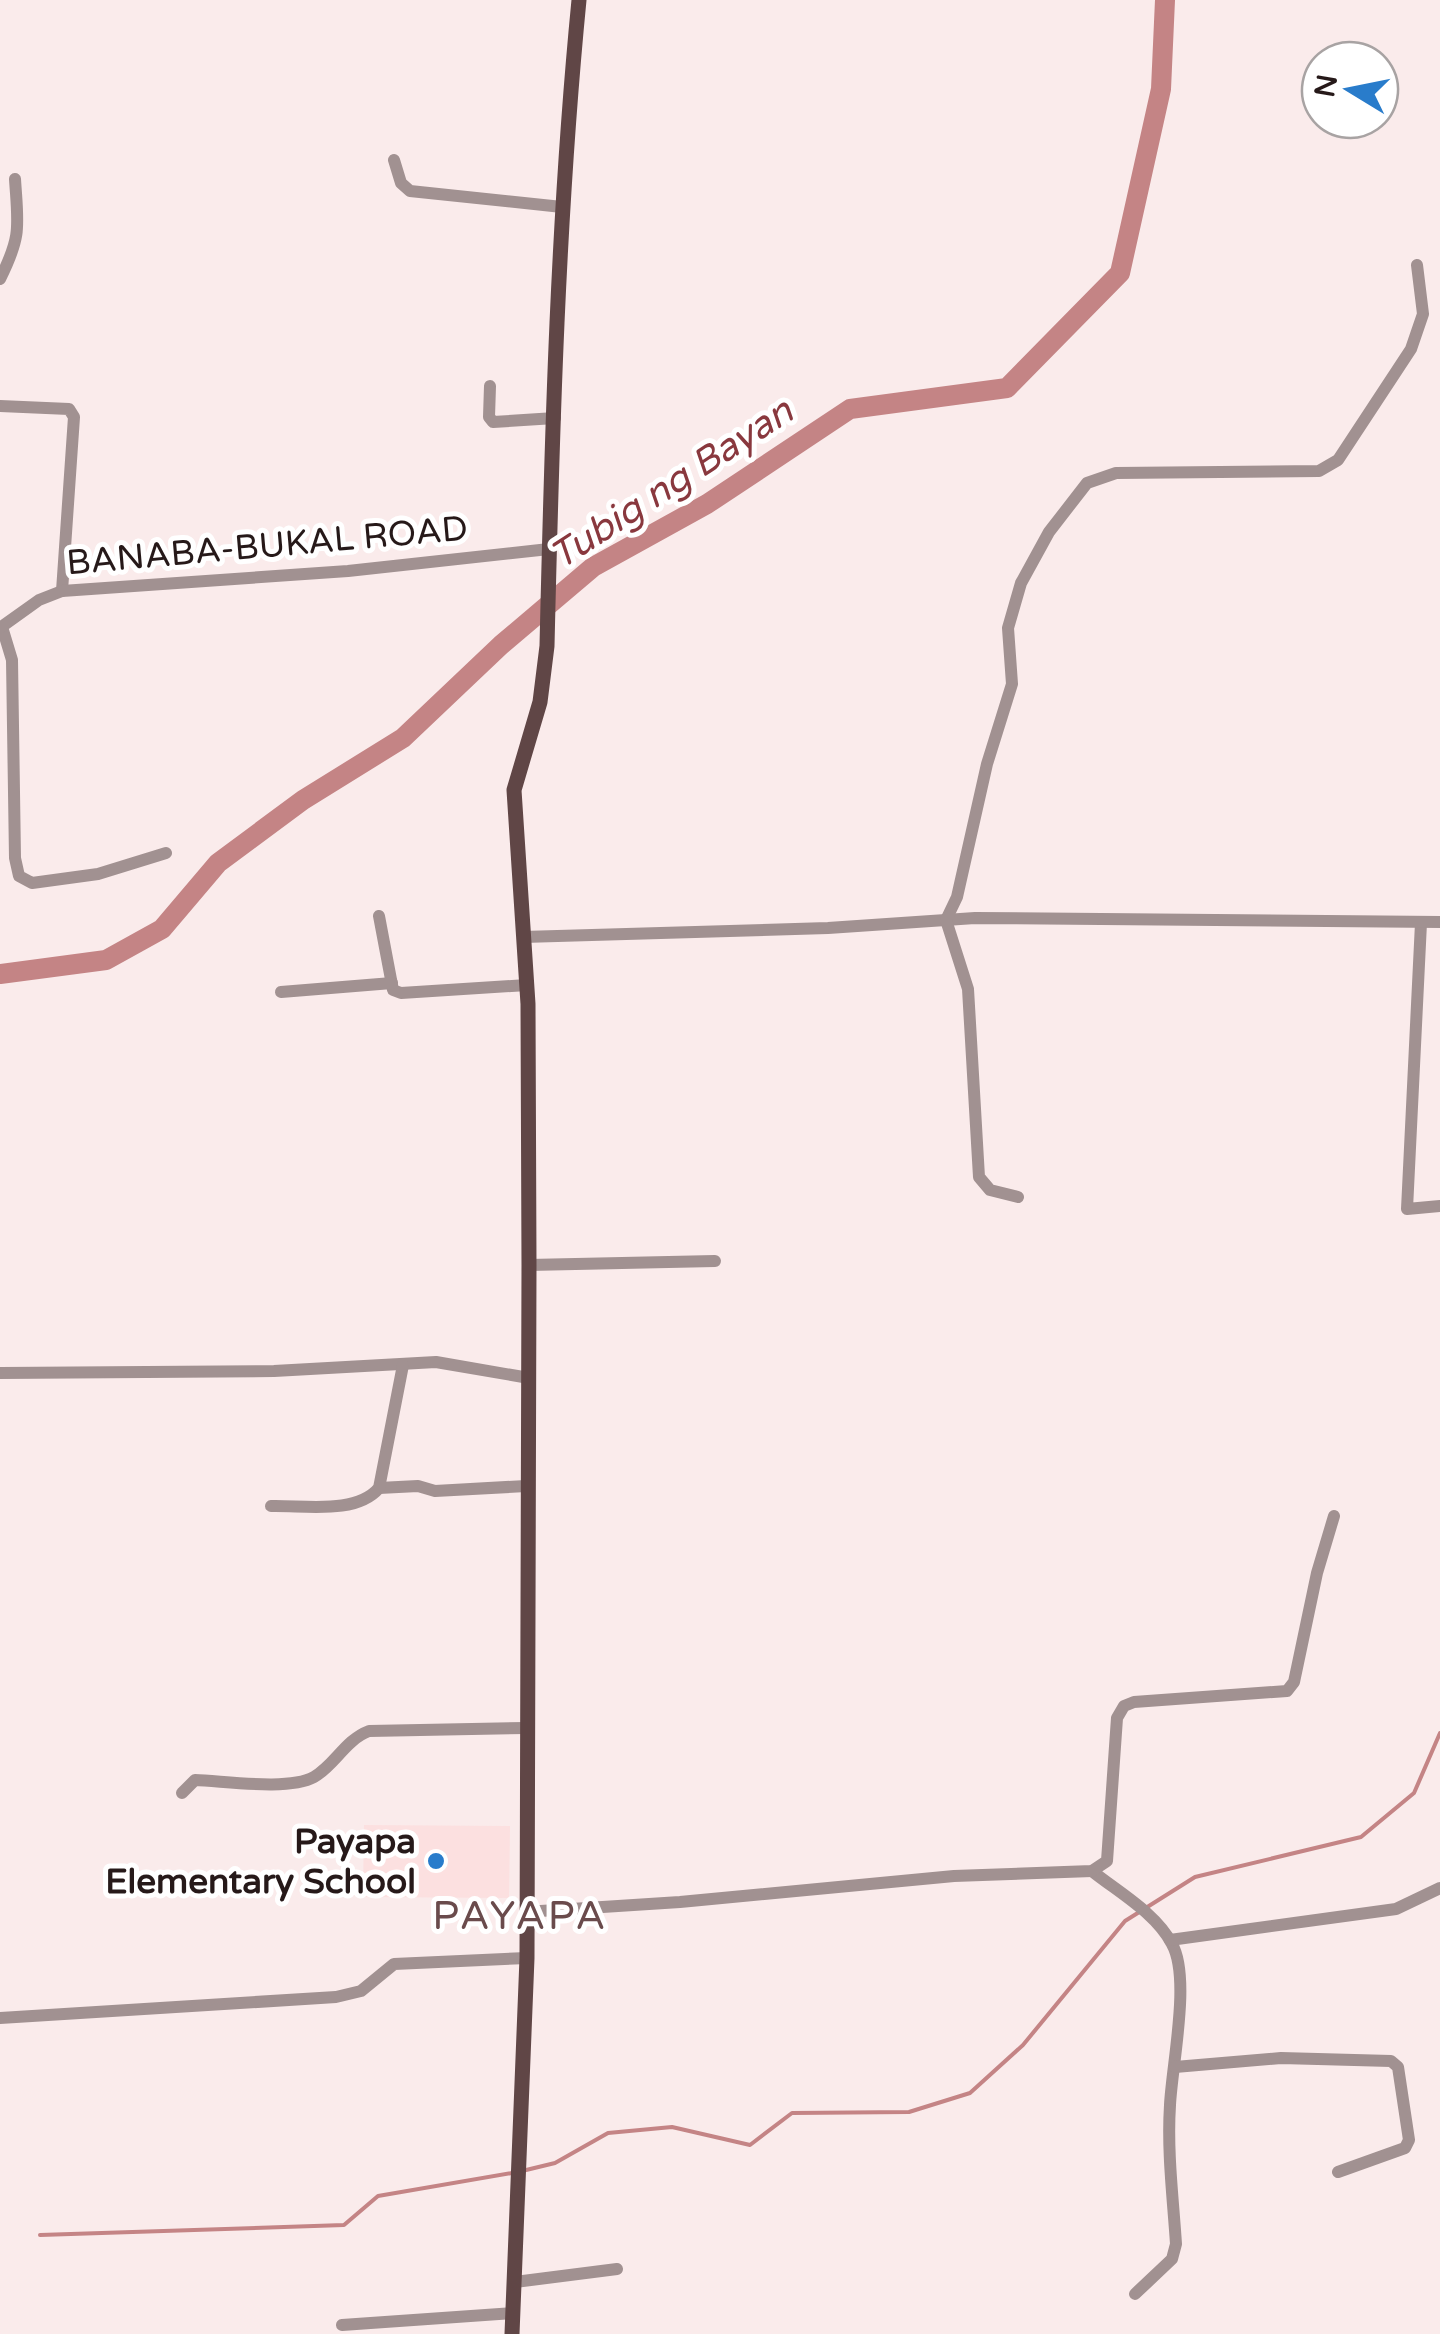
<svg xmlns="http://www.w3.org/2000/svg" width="1440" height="2334" viewBox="0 0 1440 2334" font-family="'Varela Round',sans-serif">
<rect width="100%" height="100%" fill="#faebeb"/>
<path fill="#fce0e0" d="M364,1825l146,1 -1,72 -146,-1z"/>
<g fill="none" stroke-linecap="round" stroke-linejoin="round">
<g stroke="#c48485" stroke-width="4">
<path d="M522,2171l33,-8 53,-30 64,-6 78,18 42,-32 117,-1 61,-19 53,-48 102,-124 70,-44 166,-40 53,-44 26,-60"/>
<path d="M40,2235l304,-10 34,-29 134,-23"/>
</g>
<path stroke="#c48485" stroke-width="20" d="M0,974l106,-14 56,-31 56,-66 85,-63 100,-62 98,-93 92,-78 114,-63 143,-95 157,-21 113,-115 41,-184 4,-89"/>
<g stroke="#a19191" stroke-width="12">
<path d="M394,160l7,23 9,8 152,16"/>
<path d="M0,279c22,-44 18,-53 15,-100"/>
<path d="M490,386l-1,31 4,5 62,-4"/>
<path d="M0,406l69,3 5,8 -12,174"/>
<path d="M2,627l10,33 3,198 4,18 13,7 66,-9 68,-21"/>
<path d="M0,628l39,-28 23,-9 286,-20 201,-22"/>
<path d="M379,916l14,74 8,3 126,-8"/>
<path d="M1421,923l-14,286 33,-3"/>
<path d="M523,937l305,-9 147,-10 465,4"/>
<path d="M281,992l111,-9"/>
<path d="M1018,1197l-28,-7 -11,-13 -11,-188 -22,-69 11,-23 30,-133 25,-80 -4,-56 13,-45 28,-51 38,-49 29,-10 203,-2 19,-11 73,-111 12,-35 -6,-49"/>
<path d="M529,1265l186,-4"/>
<path d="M0,1373l274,-2 162,-9 93,16"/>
<path d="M379,1488l39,-2 17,5 91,-5"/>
<path d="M271,1506c33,-1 85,9 108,-18l24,-123"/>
<path d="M182,1793l13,-13c30,1 94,11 119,-3 21,-12 31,-37 55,-46l156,-3"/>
<path d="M1092,1871c26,21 64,42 80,73 19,34 0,120 -2,161 -3,46 3,93 6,139l-4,15 -37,35"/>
<path d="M525,1912l155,-10 274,-26 138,-5 15,-10 10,-143 7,-12 10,-4 153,-11 7,-9 23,-109 17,-57"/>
<path d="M1170,1940l226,-31 44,-21"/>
<path d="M0,2018l336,-21 25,-6 33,-27 133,-6"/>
<path d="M1175,2067l106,-9 110,3 7,6 11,73 -4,8 -67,24"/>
<path d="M515,2282l102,-13"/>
<path d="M342,2325l171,-12"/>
</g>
<path stroke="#604646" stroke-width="15" d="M512,2334l15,-376 2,-693 -1,-261 -14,-214 26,-88 7,-56c5,-215 11,-431 32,-646"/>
</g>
<circle fill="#297ccb" stroke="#fff" stroke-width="4" cx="436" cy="1861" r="10"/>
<g text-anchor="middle" stroke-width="10" stroke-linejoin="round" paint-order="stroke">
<g font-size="35" fill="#261919" stroke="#fff">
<text transform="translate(267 545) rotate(-5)" y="12">BANABA-BUKAL ROAD</text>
</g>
<g font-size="35" font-weight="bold" fill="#261919" stroke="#fff" text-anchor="end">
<text x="416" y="1853">Payapa<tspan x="416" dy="40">Elementary School</tspan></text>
</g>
<g font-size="38" font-style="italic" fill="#89383e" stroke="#fff">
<text transform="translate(671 483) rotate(-33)" y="13">Tubig ng Bayan</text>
</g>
<g font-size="40" letter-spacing="2.5" fill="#6a4b4c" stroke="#fff">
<text x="520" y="1929">PAYAPA</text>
</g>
</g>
<g transform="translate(1350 90) rotate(280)"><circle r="48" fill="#ffffff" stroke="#a8a3a3" stroke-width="2.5"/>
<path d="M0-8L18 38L0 25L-18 38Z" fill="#297ccb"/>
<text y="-15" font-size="28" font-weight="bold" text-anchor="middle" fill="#261919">N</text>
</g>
</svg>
